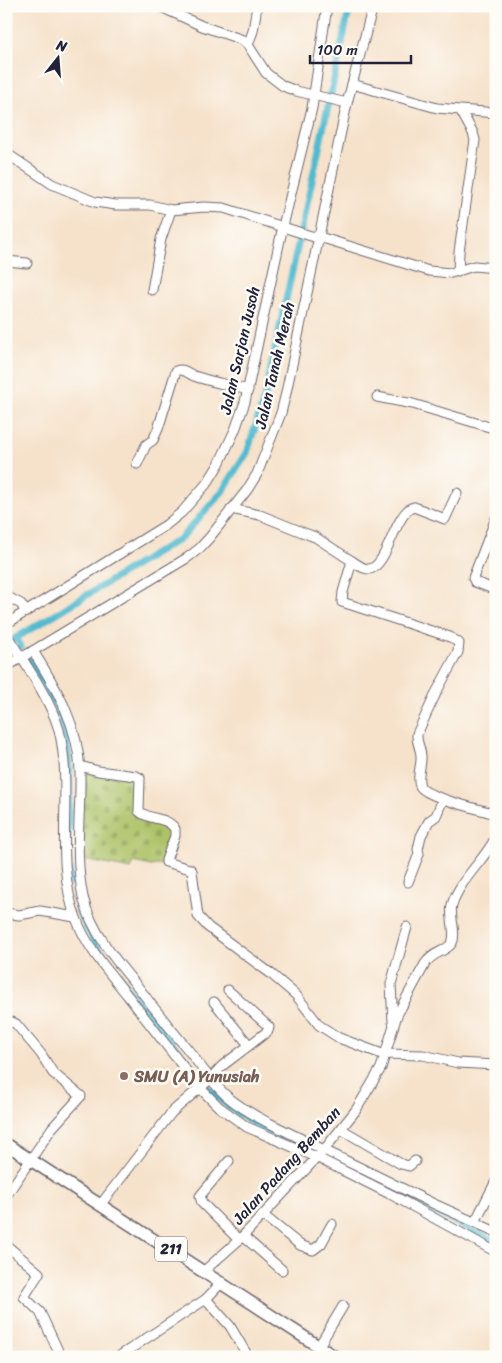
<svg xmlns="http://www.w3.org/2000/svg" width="502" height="1363" viewBox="0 0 502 1363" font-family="Sriracha,sans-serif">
<defs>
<pattern id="cemetery-stones" width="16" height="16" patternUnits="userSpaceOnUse" patternTransform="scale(1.25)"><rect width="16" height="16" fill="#adc368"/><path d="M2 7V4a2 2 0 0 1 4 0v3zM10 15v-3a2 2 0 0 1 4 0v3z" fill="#95a75b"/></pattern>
</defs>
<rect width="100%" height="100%" fill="#fdfcf7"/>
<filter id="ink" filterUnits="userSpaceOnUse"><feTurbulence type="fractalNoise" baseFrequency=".02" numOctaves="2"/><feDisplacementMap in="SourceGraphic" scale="10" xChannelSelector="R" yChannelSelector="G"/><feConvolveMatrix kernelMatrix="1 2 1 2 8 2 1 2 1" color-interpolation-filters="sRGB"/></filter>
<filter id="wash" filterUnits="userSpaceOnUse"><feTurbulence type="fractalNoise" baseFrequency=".0096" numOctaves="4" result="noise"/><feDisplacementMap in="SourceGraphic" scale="20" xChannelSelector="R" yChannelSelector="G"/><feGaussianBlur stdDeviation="1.12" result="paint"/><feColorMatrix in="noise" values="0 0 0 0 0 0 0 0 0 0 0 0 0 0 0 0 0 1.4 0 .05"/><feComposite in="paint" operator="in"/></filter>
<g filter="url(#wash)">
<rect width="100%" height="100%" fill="#f6e2cb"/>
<path fill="url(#cemetery-stones)" stroke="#687252" d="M81,771l56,8 -2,36 29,8 9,9 -11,32 -11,2 -17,-4 -3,7 -53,-10z"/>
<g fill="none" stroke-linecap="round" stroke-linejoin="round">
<g stroke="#51bacf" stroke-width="7">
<path d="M16,638l5,9"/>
<path d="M6,644l175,-106 41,-46 25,-39 18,-57 85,-390"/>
<path d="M29,660c12,20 27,41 34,65 14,51 -1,105 8,158"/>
<path d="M79,912l17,33 41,54 70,88c21,22 46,37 73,50"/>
<path d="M407,1199l89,43"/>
</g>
</g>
</g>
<g filter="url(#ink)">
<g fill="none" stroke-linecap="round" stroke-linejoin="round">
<g stroke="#6c656d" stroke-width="11">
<g id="minor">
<path d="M159,6l43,20 41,14 5,5 18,28 17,13 13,5 51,12"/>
<path d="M248,45l5,-14 4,-25"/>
<path d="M352,84l85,24 59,5"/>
<path d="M6,153l46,31 43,18 21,3h34l21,5 33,-3 20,1 87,28 15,3 103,32 22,2 23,-7 22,2"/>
<path d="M6,261l21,2"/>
<path d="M458,272l1,-20 16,-112 -2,-7 -12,-22"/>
<path d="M152,290l9,-51 10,-29"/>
<path d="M377,397l36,7 83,25"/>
<path d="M137,464l9,-19 7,-5 5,-11 18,-58c8,-3 11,2 18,5 17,6 36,9 54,14"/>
<path d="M457,493l-12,26 -31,-12c-19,4 -26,58 -44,62 -6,1 -13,-5 -18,-8l-9,31 -1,10 108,35 9,6 -1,9 -21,39 -20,43c-1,9 4,14 4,22 1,10 -5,20 -1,30 5,11 62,24 76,28"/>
<path d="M231,509l29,6 42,17 13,5 37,24"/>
<path d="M496,518l-23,60 2,4 21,8"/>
<path d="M6,596l15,8 5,8"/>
<path d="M6,624l160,-99 16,-13 26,-30 11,-18 16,-34 10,-28 38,-176 29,-118 15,-102"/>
<path d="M6,634c18,28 44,64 53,96 15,61 -6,129 17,188 11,30 32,53 52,78 24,31 48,62 72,92l19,19 28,20 69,30 76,38 104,57"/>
<path d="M33,651c24,38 46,75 47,122 1,42 -6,81 3,124 8,34 33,64 55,90 15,20 31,40 47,59 14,17 27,38 44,52 12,10 25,17 38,24l165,81 64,29"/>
<path d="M6,667l181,-109 13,-10 10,-11 37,-47 10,-16 24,-61 5,-20 61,-290 26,-97"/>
<path d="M80,766l18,5 38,5 4,2 -1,33c10,10 28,5 36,18v7l-9,24v2l24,7 2,2 6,45 10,11 62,46 26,22 23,30 20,13 43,16 41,1 35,8 38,2"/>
<path d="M408,882l11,-28 -1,-5 3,-13 8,-15 7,-5 7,-17"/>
<path d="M6,913l13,2 21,-4 35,6"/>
<path d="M214,1002l35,43"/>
<path d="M393,1022l-2,-38 16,-57"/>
<path d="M6,1023l6,-1 4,2 25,30 12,19 28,23 -29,32 -46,68"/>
<path d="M341,1129l60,35 8,2 6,-5"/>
<path d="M229,1161l-29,35 2,7 37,37"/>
<path d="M101,1204l71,-92 37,-32 13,-14 46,-35 1,-4 -41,-37"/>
<path d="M263,1215l37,30 13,5 8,-6 11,-20"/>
<path d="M475,1222l21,-41"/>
<path d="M243,1236l39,34"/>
<path d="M6,1245l33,28 -15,24 16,15 21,45"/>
<path d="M204,1271l35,-31 24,-25 61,-65 32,-40 25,-42 16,-53 28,-51c7,-12 21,-12 27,-21 5,-9 -3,-27 0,-38 8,-26 32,-44 44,-68"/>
<path d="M206,1299l24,27 16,27 -1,4"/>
<path d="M319,1346l24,-40"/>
<path d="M118,1357l88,-58 16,-17"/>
</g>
</g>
<g stroke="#6c656d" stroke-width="14">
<path id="major" d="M6,1144l329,213"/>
</g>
<use href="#minor" stroke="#fff" stroke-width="9"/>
<use href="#major" stroke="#fff" stroke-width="11"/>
</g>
</g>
<circle fill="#8d6e63" stroke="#fdfcf7" stroke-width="2" cx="124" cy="1076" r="5"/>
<g text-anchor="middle" stroke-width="5" stroke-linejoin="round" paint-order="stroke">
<rect fill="#fdfcf7" stroke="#646373" stroke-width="1" x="155" y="1236.5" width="32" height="25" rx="4"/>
<g font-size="15" font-weight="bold" fill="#22223b">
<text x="171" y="1254">211</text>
</g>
<g font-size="16" fill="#22223b" stroke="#fdfcf7">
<text transform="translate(239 350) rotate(-77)" y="6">Jalan Sarjan Jusoh</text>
<text transform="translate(274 365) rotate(-77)" y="6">Jalan Tanah Merah</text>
<text transform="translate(286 1165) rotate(-48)" y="6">Jalan Padang Bemban</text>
</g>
<g font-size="16" font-weight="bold" fill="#785e54" stroke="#fdfcf7" text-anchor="start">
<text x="134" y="1082">SMU (A) Yunusiah</text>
</g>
</g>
<rect width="502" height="1363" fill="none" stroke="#fdfcf7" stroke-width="25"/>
<g transform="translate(58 58) rotate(17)" stroke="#fdfcf7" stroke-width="4" paint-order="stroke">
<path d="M0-4L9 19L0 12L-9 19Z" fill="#22223b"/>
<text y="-8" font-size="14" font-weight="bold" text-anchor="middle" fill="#22223b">N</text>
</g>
<path d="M310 55v8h101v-8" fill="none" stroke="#22223b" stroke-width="2.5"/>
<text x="317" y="55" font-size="15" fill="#22223b" stroke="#fdfcf7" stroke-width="4" paint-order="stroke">100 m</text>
</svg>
